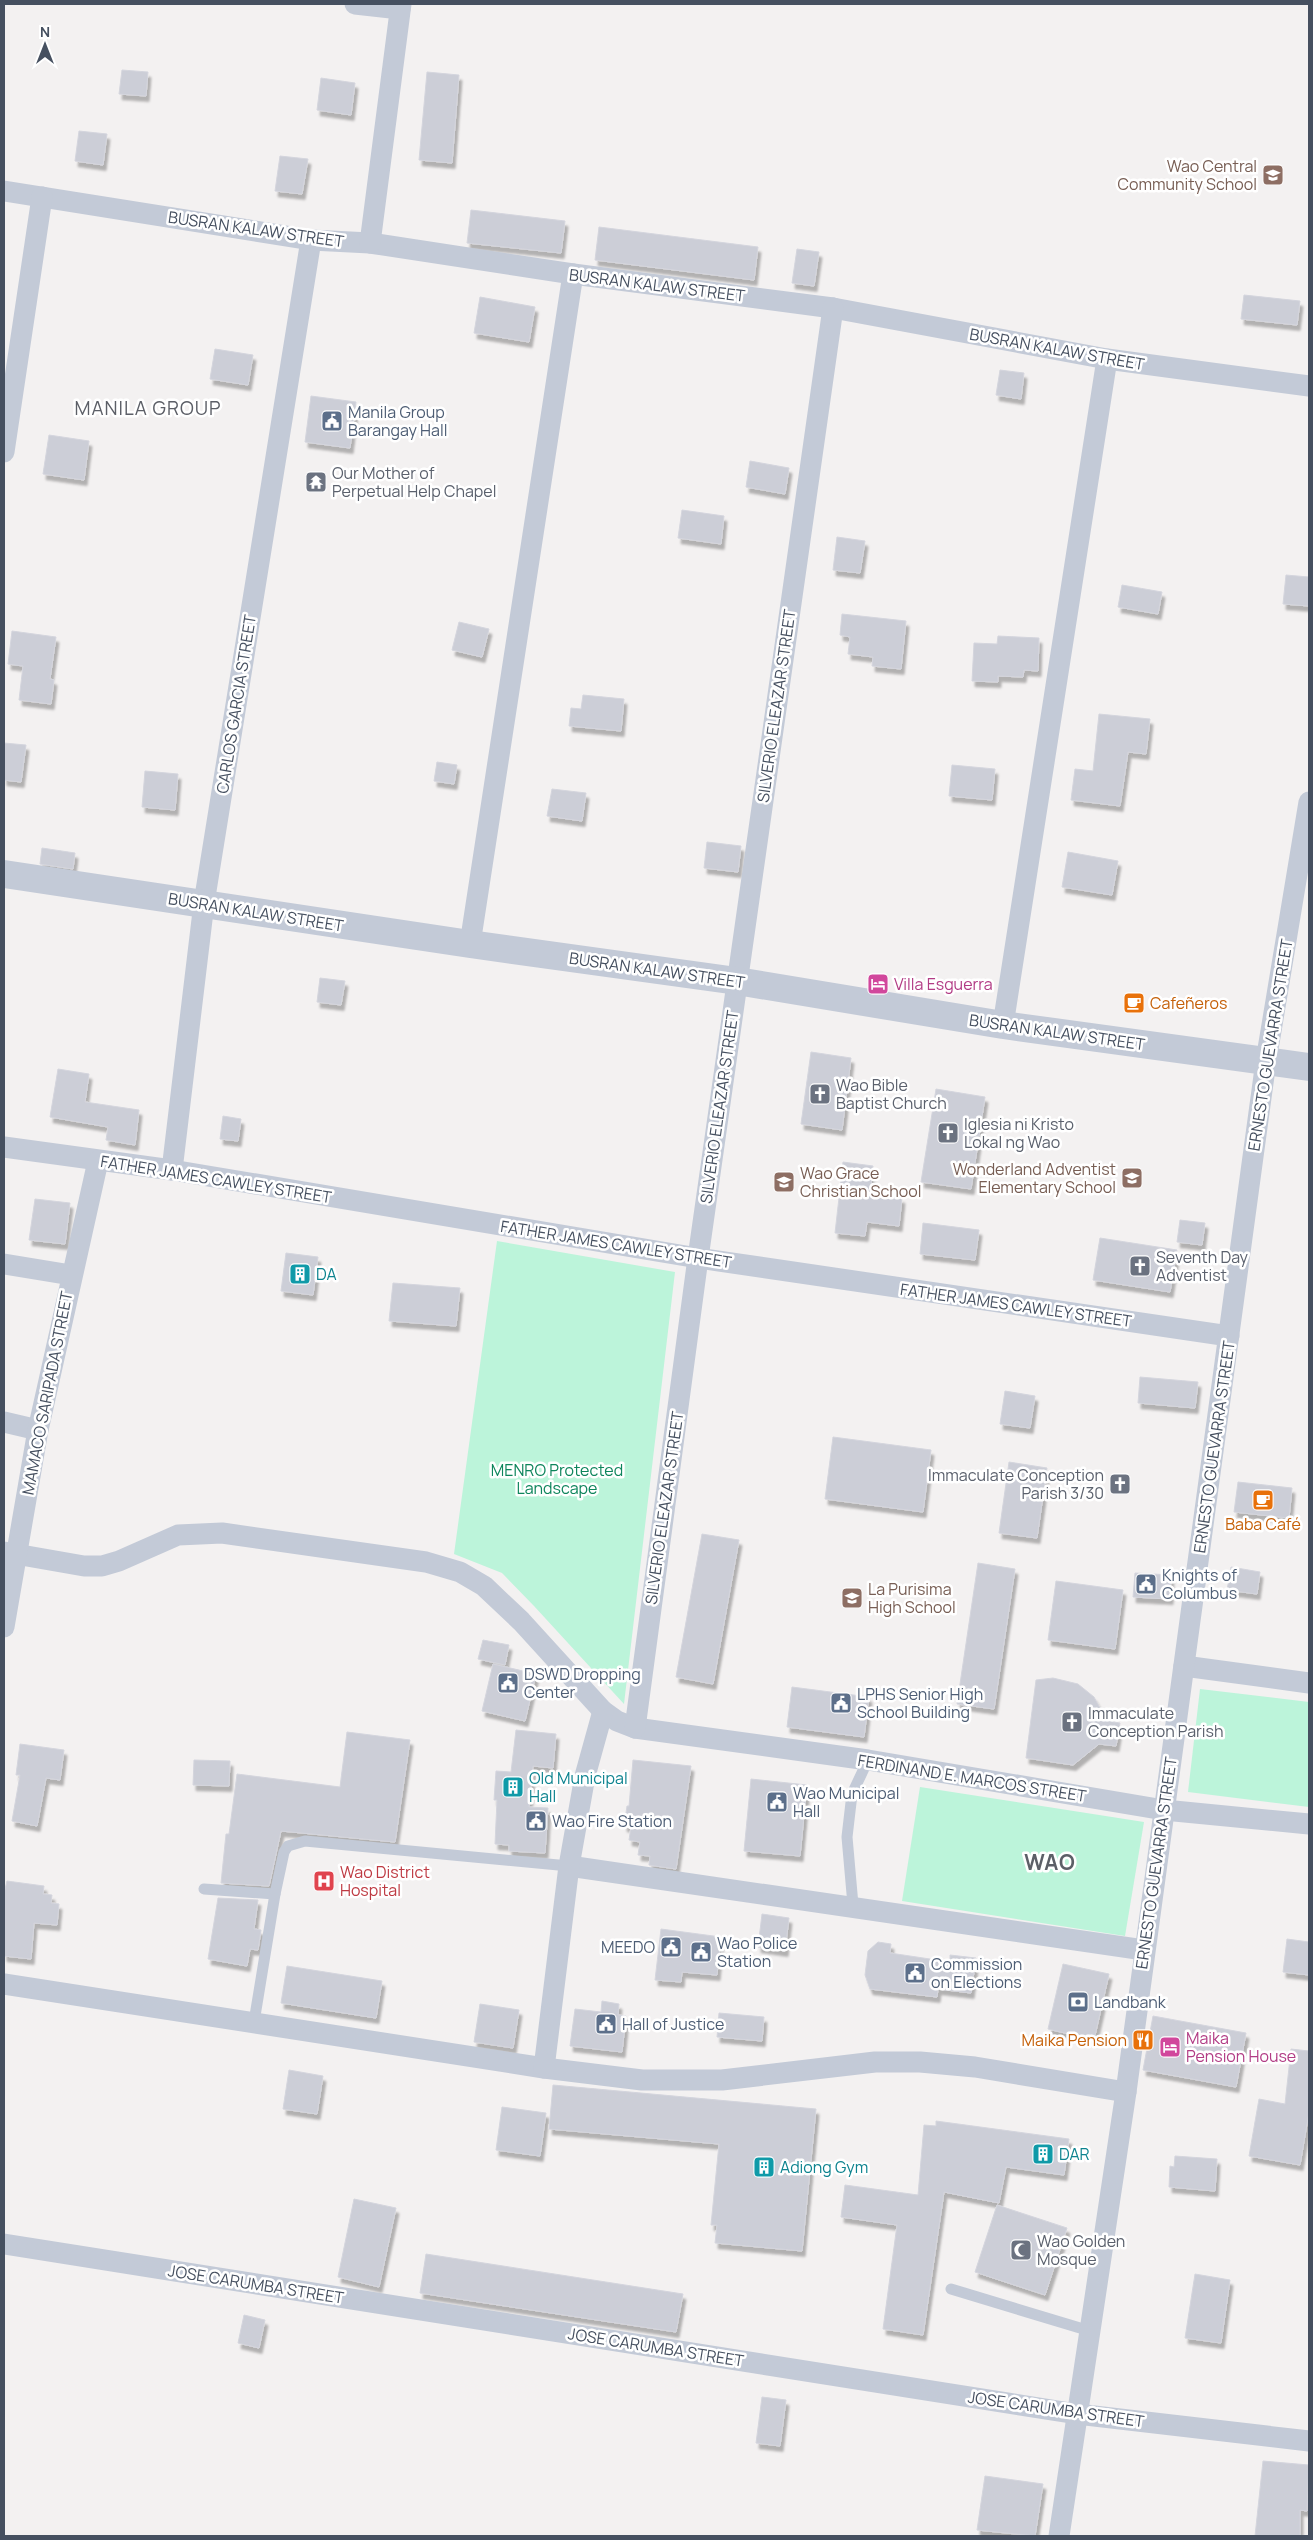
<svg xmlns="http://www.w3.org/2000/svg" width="1313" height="2540" viewBox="0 0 1313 2540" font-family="Manrope,sans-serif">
<defs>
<filter id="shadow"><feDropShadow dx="3" dy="5.5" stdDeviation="1" flood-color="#0004"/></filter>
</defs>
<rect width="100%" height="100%" fill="#f3f1f1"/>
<g fill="#bcf4da">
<path d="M497,1241l178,31 -51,432 -90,-98 -32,-33 -48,-19z"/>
<path d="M1200,1689l109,13v105l-121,-15z"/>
<path d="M920,1787l224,35 -19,114 -223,-35z"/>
</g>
<g fill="#ccced7" stroke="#d4d5dd" filter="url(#shadow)">
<path d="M122,70l26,2 -2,24 -27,-2z"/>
<path d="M427,72l32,3 -7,88 -33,-3z"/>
<path d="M321,78l34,5 -4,32 -34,-5z"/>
<path d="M79,131l28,3 -4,31 -28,-4z"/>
<path d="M280,156l28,3 -6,35 -27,-3z"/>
<path d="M471,210l94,11 -4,32 -94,-10z"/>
<path d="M599,227l159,20 -4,33 -159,-20z"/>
<path d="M797,249l22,3 -5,34 -22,-3z"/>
<path d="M1244,295l56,6 -3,24 -56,-6z"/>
<path d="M480,297l55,10 -6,35 -55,-9z"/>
<path d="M215,349l38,6 -5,30 -38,-6z"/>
<path d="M1000,370l24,3 -3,26 -25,-4z"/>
<path d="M311,396l45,6 -6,46 -45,-6z"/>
<path d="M49,435l40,6 -5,39 -41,-6z"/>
<path d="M750,461l39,7 -4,26 -39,-7z"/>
<path d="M682,510l42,6 -3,28 -43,-6z"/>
<path d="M837,537l28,4 -5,32 -27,-3z"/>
<path d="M1286,575l23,2v29l-26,-2z"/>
<path d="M1122,585l40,7 -4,22 -40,-7z"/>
<path d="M842,614l64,7 -5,48 -29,-3 1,-9 -25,-3 2,-17 -10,-2z"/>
<path d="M459,622l30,7 -7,28 -30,-7z"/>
<path d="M12,631l44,6 -6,42 4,1 -3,24 -32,-4 4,-34 -15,-2z"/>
<path d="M998,636l41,2 -1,33 -14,-1 -1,7 -25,-1v6l-26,-1 2,-38 23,1z"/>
<path d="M583,695l41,4 -3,32 -52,-5 2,-18 10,1z"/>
<path d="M1099,714l51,5 -4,35 -18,-2 -8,54 -49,-6 4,-31 18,2z"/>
<path d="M4,743l22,2 -5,37 -17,-2z"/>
<path d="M437,762l20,3 -3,19 -20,-3z"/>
<path d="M952,765l43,4 -3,31 -43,-4z"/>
<path d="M145,771l33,3 -3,36 -33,-3z"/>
<path d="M552,789l34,4 -4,28 -35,-5z"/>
<path d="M707,842l34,4 -3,26 -34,-4z"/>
<path d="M42,848l33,5 -2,16 -33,-5z"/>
<path d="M1068,852l50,9 -6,34 -50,-8z"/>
<path d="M320,978l25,3 -4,24 -24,-3z"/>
<path d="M811,1052l40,6 -9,72 -41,-6z"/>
<path d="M58,1069l31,5 -4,28 54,8 -4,35 -29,-5 2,-13 -58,-10z"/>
<path d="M936,1089l49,8 -14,92 -50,-7z"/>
<path d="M223,1116l18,3 -3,22 -18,-2z"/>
<path d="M843,1162l30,4 -3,28 32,4 -3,28 -32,-4 -2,14 -30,-3z"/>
<path d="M35,1199l35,4 -5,41 -36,-4z"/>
<path d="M1180,1220l25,3 -3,22 -25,-3z"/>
<path d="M923,1223l56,7 -4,30 -55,-6z"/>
<path d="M1100,1238l77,12 -7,42 -77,-12z"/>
<path d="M286,1253l32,4 -5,38 -32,-4z"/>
<path d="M393,1283l67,5 -4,38 -67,-5z"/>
<path d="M1140,1377l58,5 -3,26 -57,-5z"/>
<path d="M1005,1391l30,5 -5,32 -30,-4z"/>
<path d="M833,1437l98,13 -8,62 -98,-13z"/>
<path d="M1009,1462l38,6 -10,70 -38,-5z"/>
<path d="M1238,1482l54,6 -3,30 -55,-6z"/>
<path d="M702,1534l37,6 -26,144 -37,-7z"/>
<path d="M978,1563l37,6 -21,140 -37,-5z"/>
<path d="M1231,1567l29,5 -3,22 -30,-4z"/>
<path d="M1135,1573l36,2 -1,24 -37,-2z"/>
<path d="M1056,1581l67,9 -8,59 -67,-9z"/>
<path d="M483,1640l26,5 -4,20 -27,-6z"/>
<path d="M493,1664l43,10 -11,47 -43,-10z"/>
<path d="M1053,1678l25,6 16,13 13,24 13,2 -4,23 -17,-2 -26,21 -47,-7 10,-78z"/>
<path d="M792,1687l77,10 -5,40 -77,-10z"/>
<path d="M516,1730l40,4 -3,34 -20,-2 -4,41 19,1 -3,45 -36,-2v-6l-14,-1 2,-44h-3l2,-29 15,1z"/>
<path d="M347,1732l63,8 -15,102 -114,-11 -12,55 -48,-3 5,-49h3l8,-60 103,13z"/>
<path d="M20,1744l44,6 -4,30 -14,-2 -9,48 -25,-5 8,-46h-4z"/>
<path d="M194,1760l36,1 -1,25 -36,-1z"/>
<path d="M633,1760l58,6 -15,103 -27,-4 1,-9 -12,-1 2,-13 -11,-2 2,-13 -7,-1 3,-20h2z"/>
<path d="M751,1779l56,6 -7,71 -56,-5z"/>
<path d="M7,1881l37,5 -1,8 9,1 -1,8 8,1 -2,21 -23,-2 -3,36 -27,-3v-63z"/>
<path d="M218,1898l40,2 -4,29 7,1 -3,20 -8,-1 -3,17 -39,-7z"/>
<path d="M762,1914l27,4 -4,33 -27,-4z"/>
<path d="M661,1929l60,8 -4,38 -35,-3 -1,10 -26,-2z"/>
<path d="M1287,1939l22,3v33l-26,-3z"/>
<path d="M878,1942l13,2 -1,9 60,9v-7l26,3 -5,35 -33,-4 -1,8 -67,-8 -5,-14 3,-24z"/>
<path d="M1063,1964l46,10 -15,66 -46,-11z"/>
<path d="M287,1966l95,15 -6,37 -95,-15z"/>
<path d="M602,2001l17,3 -1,11 8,1 -4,36 -52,-6 5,-37 26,3z"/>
<path d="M480,2004l39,6 -6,38 -39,-6z"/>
<path d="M719,2013l45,4 -2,24 -45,-4z"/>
<path d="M1153,2016l93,17 -10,54 -93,-17z"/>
<path d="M1291,2049l18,2v61l-9,53 -51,-9 10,-57 26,5z"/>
<path d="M289,2070l34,6 -6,38 -34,-5z"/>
<path d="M553,2085l263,24 -14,142 -87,-8 2,-18h-6l8,-81 -170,-15z"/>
<path d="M502,2107l44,6 -6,43 -44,-6z"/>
<path d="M936,2121l133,18 -5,36 -58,-8 -7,36 -55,-11 -21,143 -40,-6 14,-104 -56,-8 4,-32 73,10 6,-70 12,1z"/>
<path d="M1175,2156l42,3 -2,32 -46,-4 1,-21 4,1z"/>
<path d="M354,2199l42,9 -17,79 -41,-10z"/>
<path d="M997,2205l70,23 -22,67 -70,-23z"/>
<path d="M426,2254l257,40 -7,38 -256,-39z"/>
<path d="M1195,2274l35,6 -9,63 -36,-5z"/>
<path d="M244,2315l21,5 -6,28 -21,-5z"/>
<path d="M762,2397l24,3 -6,46 -24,-3z"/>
<path d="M1263,2461l46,4 -2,46 -7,-1v26h-45z"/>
<path d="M985,2476l58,8 -8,52 -58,-6z"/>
</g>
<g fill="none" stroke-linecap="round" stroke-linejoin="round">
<g stroke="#c3cad7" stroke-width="11">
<path d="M204,1889l71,5"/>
<path d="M853,1905l-6,-68 5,-43 16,-34"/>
<path d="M254,2022l21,-128 9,-42 4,-6 17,-5 264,25"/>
<path d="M951,2289l139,42"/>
</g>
<g stroke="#c3cad7" stroke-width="21">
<path d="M355,4l45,5"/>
<path d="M4,191l307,49 59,3 203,31 260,34 274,51 202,27"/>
<path d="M370,243l31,-239"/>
<path d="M4,452l38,-255"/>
<path d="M470,944l103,-670"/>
<path d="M1003,1025l104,-666"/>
<path d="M4,1147l168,23 526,88 531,78"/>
<path d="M172,1170l32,-267 107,-663"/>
<path d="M4,1264l67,11"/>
<path d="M4,1422l34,8"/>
<path d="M4,1552l80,14h18l17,-5 59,-26 44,-2 204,29 34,10 24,14 37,35 82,90 14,10 18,7 233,32 296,50 145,14"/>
<path d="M4,1627l34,-197 60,-269"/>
<path d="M1184,1666l125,17"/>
<path d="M635,1728l63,-470 135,-950"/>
<path d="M569,1866l575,84"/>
<path d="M4,1984l540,84 98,12h80l153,-18h45l55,5 151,25"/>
<path d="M544,2068l25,-202 16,-90 18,-65"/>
<path d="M4,2244l1073,170 232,27"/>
<path d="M1059,2536l67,-444 140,-1031 43,-259"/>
</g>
<path stroke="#c3cad7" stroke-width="28" d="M4,874l466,70 267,37 266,44 306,42"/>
</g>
<defs>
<g id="school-square" transform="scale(1.125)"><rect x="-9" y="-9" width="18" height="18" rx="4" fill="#8d6e63" stroke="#fff"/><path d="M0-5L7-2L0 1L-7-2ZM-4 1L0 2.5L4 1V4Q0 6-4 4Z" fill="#fff"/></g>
<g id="civic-square" transform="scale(1.125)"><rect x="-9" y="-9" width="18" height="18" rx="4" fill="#5c6f8a" stroke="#fff"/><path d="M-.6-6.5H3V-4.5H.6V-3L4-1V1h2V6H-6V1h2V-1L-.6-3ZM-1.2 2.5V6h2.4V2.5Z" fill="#fff"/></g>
<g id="temple-square" transform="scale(1.125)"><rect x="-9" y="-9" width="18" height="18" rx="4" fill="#6b7280" stroke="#fff"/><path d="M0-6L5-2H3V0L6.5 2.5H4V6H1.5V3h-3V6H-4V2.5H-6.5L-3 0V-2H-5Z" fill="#fff"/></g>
<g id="hotel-square" transform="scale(1.125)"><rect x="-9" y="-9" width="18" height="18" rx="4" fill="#d1479c" stroke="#fff"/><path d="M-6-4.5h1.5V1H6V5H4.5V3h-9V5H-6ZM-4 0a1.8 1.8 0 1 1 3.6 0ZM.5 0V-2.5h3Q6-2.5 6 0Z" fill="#fff"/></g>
<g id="cafe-square" transform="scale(1.125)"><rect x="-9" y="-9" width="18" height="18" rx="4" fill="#e8710a" stroke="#fff"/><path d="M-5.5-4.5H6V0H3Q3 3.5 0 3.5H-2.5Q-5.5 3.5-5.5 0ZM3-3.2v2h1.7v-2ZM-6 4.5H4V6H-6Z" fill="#fff"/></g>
<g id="church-square" transform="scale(1.125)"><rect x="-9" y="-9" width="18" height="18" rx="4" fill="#6b7280" stroke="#fff"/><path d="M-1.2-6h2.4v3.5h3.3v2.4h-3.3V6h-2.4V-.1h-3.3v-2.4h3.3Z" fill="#fff"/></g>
<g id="building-square" transform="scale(1.125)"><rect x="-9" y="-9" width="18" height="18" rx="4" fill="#0f9aa8" stroke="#fff"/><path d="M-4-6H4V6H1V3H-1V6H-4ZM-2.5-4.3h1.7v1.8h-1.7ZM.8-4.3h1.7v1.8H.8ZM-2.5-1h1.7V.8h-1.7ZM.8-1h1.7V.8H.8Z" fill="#fff"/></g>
<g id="hospital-square" transform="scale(1.125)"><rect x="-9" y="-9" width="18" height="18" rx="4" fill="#e0444e" stroke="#fff"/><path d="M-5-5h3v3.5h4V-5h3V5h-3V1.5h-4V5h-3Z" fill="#fff"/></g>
<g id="bank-square" transform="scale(1.125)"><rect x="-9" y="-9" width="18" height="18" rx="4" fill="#5c6f8a" stroke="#fff"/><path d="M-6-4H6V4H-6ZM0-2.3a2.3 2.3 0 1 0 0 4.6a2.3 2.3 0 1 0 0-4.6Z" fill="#fff"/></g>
<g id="restaurant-square" transform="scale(1.125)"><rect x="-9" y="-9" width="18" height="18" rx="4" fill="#e8710a" stroke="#fff"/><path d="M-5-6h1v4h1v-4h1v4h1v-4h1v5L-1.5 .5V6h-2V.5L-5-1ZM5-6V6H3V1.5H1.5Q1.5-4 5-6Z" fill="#fff"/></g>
<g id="mosque-square" transform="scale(1.125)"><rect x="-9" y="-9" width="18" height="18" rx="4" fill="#6b7280" stroke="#fff"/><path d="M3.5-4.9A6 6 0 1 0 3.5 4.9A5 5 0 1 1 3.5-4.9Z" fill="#fff"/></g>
</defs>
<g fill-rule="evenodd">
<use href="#school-square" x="1273" y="175"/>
<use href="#civic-square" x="332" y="421"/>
<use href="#temple-square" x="316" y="482"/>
<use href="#hotel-square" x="878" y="984"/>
<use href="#cafe-square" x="1134" y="1003"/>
<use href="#church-square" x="820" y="1094"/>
<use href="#church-square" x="948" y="1133"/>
<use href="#school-square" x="1132" y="1178"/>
<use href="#school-square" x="784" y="1182"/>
<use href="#church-square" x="1140" y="1266"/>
<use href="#building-square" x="300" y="1274"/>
<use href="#church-square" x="1120" y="1484"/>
<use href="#cafe-square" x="1263" y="1500"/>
<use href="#civic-square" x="1146" y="1584"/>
<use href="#school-square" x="852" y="1598"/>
<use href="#civic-square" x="508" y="1683"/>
<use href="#civic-square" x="841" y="1703"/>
<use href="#church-square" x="1072" y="1722"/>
<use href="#building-square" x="513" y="1787"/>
<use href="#civic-square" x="777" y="1802"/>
<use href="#civic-square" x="536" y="1821"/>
<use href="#hospital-square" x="324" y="1881"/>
<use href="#civic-square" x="671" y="1947"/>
<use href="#civic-square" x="701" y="1952"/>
<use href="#civic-square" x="915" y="1973"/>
<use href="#bank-square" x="1078" y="2002"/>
<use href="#civic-square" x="606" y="2024"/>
<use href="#restaurant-square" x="1143" y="2040"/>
<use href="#hotel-square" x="1170" y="2047"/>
<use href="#building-square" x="1043" y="2154"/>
<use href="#building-square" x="764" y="2167"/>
<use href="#mosque-square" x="1021" y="2250"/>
</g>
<g text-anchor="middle" stroke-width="5" stroke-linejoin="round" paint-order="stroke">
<g font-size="16" fill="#785e54" stroke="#fff" text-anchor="end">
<text x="1257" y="172">Wao Central<tspan x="1257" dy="18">Community School</tspan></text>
<text x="1116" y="1175">Wonderland Adventist<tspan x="1116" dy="18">Elementary School</tspan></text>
<text x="800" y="1179" text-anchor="start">Wao Grace<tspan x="800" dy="18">Christian School</tspan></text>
<text x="868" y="1595" text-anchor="start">La Purisima<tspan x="868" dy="18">High School</tspan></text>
</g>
<g font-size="16" fill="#465060" stroke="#fff">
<text transform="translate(256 229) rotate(8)" y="6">BUSRAN KALAW STREET</text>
<text transform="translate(657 285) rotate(7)" y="6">BUSRAN KALAW STREET</text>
<text transform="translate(1057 349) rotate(10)" y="6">BUSRAN KALAW STREET</text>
<text transform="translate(236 704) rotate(-81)" y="6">CARLOS GARCIA STREET</text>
<text transform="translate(776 706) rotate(-82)" y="6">SILVERIO ELEAZAR STREET</text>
<text transform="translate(256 912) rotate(9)" y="6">BUSRAN KALAW STREET</text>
<text transform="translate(657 970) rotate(8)" y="6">BUSRAN KALAW STREET</text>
<text transform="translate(1057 1032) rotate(8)" y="6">BUSRAN KALAW STREET</text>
<text transform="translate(1270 1045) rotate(-81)" y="6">ERNESTO GUEVARRA STREET</text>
<text transform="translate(719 1107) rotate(-82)" y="6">SILVERIO ELEAZAR STREET</text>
<text transform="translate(216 1179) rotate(9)" y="6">FATHER JAMES CAWLEY STREET</text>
<text transform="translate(616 1244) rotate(9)" y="6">FATHER JAMES CAWLEY STREET</text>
<text transform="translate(1016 1305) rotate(8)" y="6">FATHER JAMES CAWLEY STREET</text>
<text transform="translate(47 1393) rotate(-79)" y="6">MAMACO SARIPADA STREET</text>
<text transform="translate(1214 1447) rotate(-82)" y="6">ERNESTO GUEVARRA STREET</text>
<text transform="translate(664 1508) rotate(-82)" y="6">SILVERIO ELEAZAR STREET</text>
<text transform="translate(972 1778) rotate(9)" y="6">FERDINAND E. MARCOS STREET</text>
<text transform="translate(1156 1863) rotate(-82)" y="6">ERNESTO GUEVARRA STREET</text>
<text transform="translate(256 2284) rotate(9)" y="6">JOSE CARUMBA STREET</text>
<text transform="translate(656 2347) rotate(9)" y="6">JOSE CARUMBA STREET</text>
<text transform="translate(1056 2409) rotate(8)" y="6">JOSE CARUMBA STREET</text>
</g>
<g font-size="16" fill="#4e5e75" stroke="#fff" text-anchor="start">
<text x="348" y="418">Manila Group<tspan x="348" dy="18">Barangay Hall</tspan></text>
<text x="1162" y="1581">Knights of<tspan x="1162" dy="18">Columbus</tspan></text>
<text x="524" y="1680">DSWD Dropping<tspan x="524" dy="18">Center</tspan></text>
<text x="857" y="1700">LPHS Senior High<tspan x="857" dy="18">School Building</tspan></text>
<text x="793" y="1799">Wao Municipal<tspan x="793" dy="18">Hall</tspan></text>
<text x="552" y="1827">Wao Fire Station</text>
<text x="717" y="1949">Wao Police<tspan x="717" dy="18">Station</tspan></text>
<text x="655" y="1953" text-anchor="end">MEEDO</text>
<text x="931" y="1970">Commission<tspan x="931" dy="18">on Elections</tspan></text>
<text x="1094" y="2008">Landbank</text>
<text x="622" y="2030">Hall of Justice</text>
</g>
<g font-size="16" fill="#5b616d" stroke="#fff" text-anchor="start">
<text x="332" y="479">Our Mother of<tspan x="332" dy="18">Perpetual Help Chapel</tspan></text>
<text x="836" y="1091">Wao Bible<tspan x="836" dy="18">Baptist Church</tspan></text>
<text x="964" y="1130">Iglesia ni Kristo<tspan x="964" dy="18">Lokal ng Wao</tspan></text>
<text x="1156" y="1263">Seventh Day<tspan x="1156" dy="18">Adventist</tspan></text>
<text x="1104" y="1481" text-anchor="end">Immaculate Conception<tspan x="1104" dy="18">Parish 3/30</tspan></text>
<text x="1088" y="1719">Immaculate<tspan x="1088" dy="18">Conception Parish</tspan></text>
<text x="1037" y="2247">Wao Golden<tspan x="1037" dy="18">Mosque</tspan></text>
</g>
<g font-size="16" fill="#b23c85" stroke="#fff" text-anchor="start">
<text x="894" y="990">Villa Esguerra</text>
<text x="1186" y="2044">Maika<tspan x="1186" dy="18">Pension House</tspan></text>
</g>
<g font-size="16" fill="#c56008" stroke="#fff" text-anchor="start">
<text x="1150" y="1009">Cafeñeros</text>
<text x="1263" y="1530" text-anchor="middle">Baba Café</text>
<text x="1127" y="2046" text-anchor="end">Maika Pension</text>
</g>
<g font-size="16" fill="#0d838f" stroke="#fff" text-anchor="start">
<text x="316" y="1280">DA</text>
<text x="529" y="1784">Old Municipal<tspan x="529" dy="18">Hall</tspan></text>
<text x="1059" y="2160">DAR</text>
<text x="780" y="2173">Adiong Gym</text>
</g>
<g font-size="16" fill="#0e855c" stroke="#fff">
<text x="557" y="1476">MENRO Protected<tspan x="557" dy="18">Landscape</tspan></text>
</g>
<g font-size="16" fill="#be3a42" stroke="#fff" text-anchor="start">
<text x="340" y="1878">Wao District<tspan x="340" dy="18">Hospital</tspan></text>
</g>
<g font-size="19" letter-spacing="1" fill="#5c5f67" stroke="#fff">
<text x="148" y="415">MANILA GROUP</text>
</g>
<g font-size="21" font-weight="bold" letter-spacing="1" fill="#5c5f67" stroke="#fff">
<text x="1050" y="1870">WAO</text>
</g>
</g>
<rect width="1313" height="2540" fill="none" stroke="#465060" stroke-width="10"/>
<g transform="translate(45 45)" stroke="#ffffff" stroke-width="4" paint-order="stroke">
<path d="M0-4L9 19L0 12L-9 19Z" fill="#465060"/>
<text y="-8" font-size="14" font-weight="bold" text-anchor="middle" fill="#465060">N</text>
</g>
</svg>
